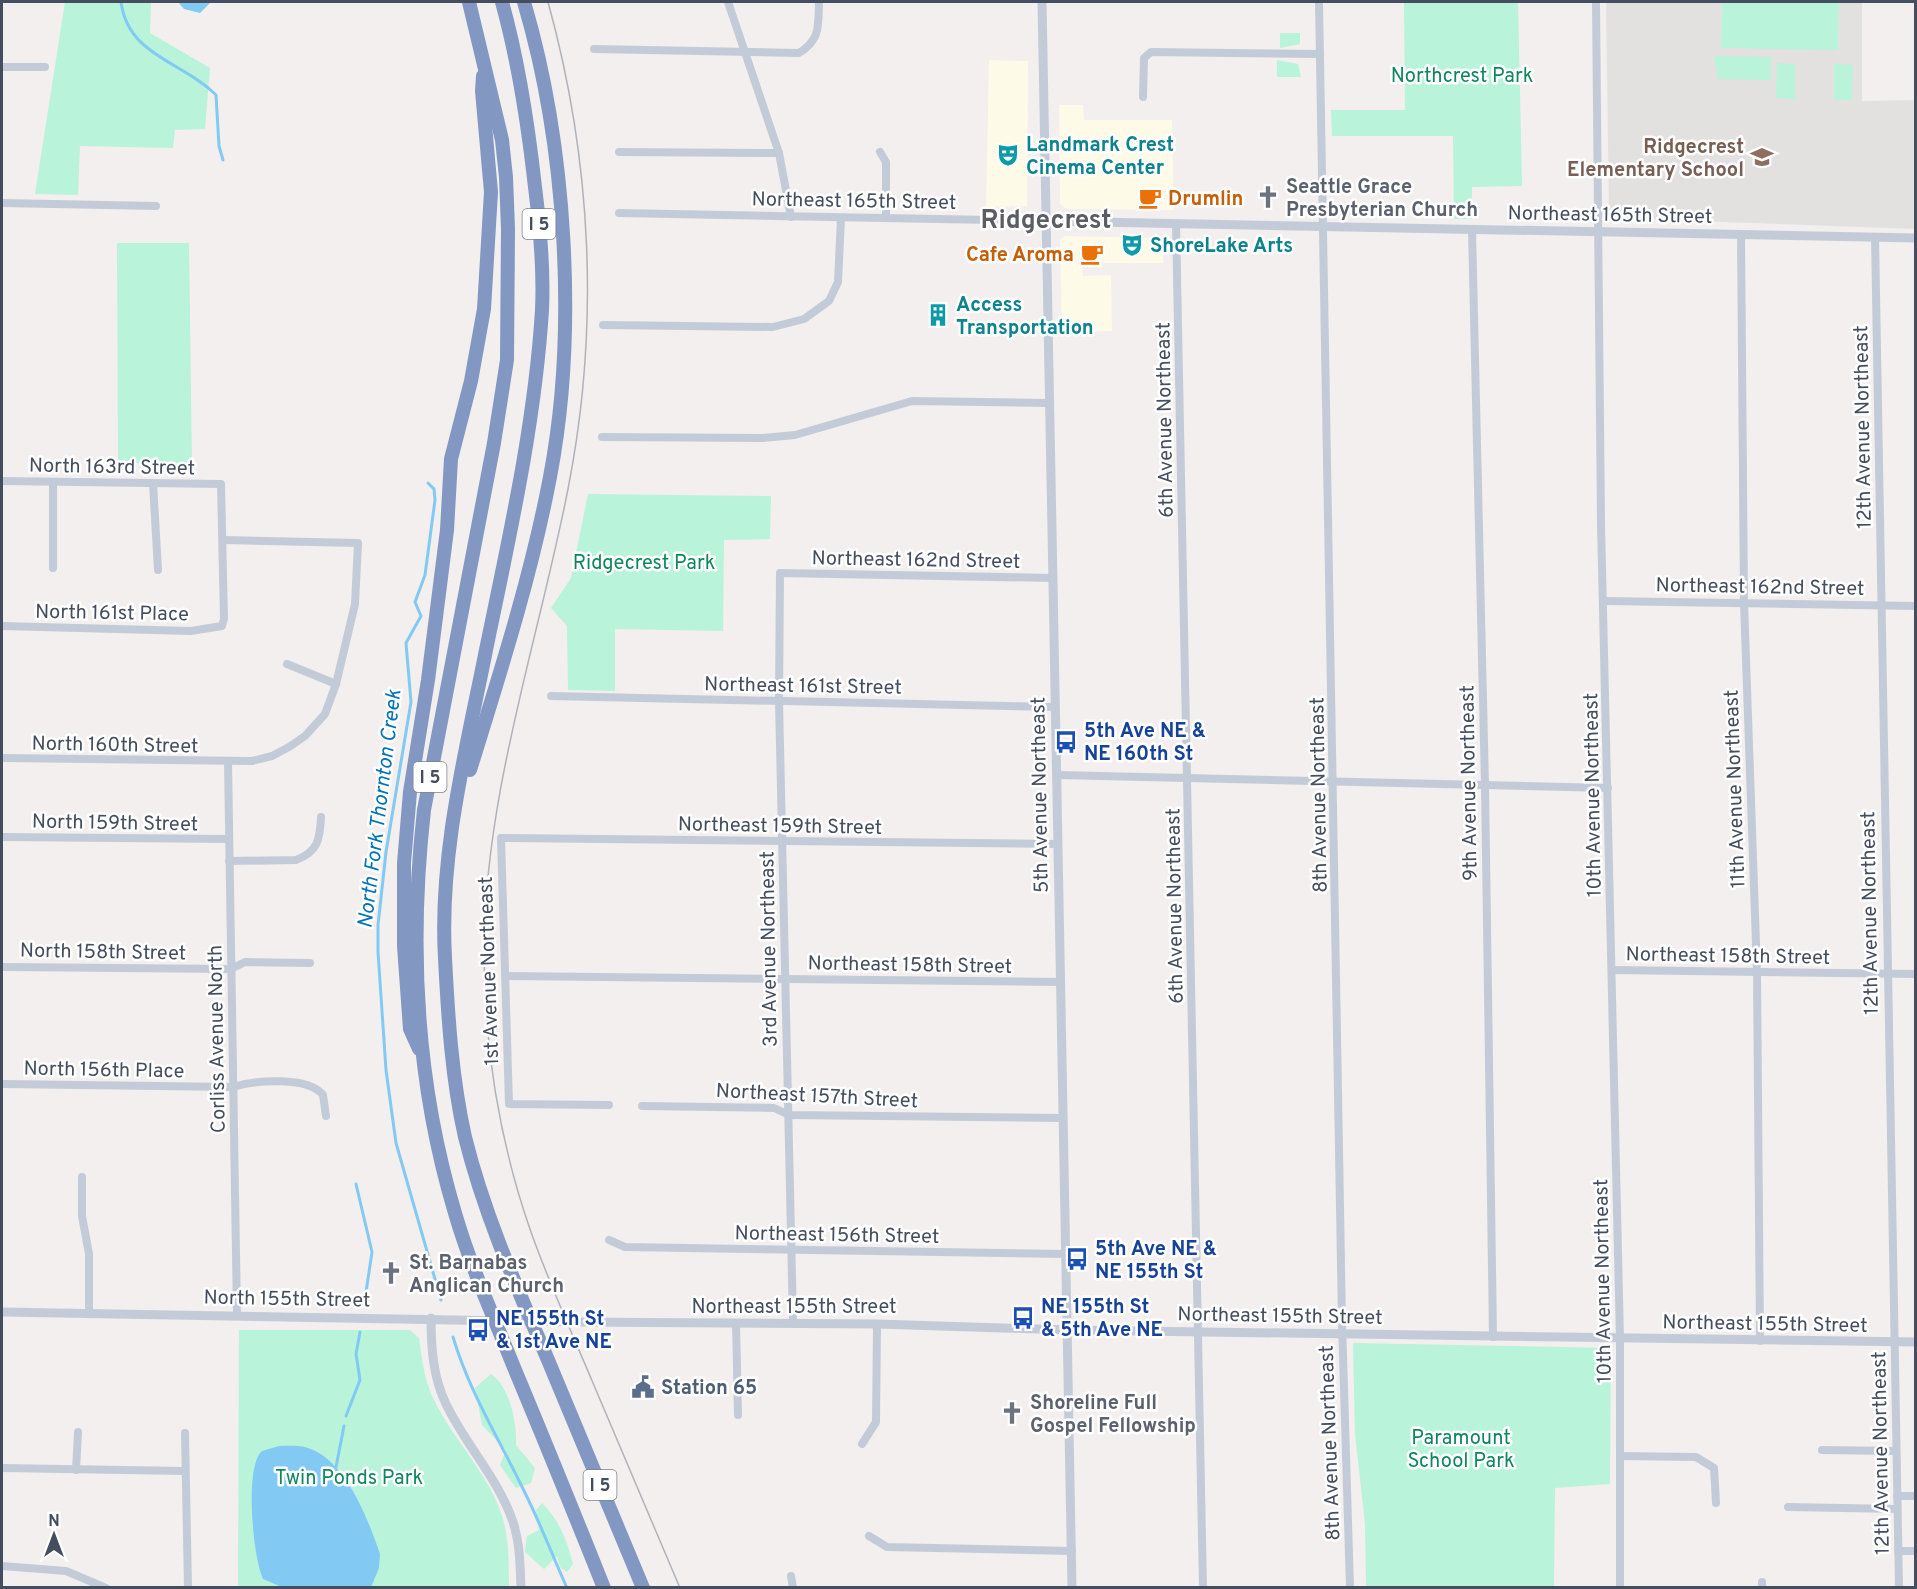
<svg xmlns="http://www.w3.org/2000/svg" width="1917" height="1589" viewBox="0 0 1917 1589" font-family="Overpass,sans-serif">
<rect width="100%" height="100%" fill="#f2efee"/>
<g fill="#fdfae7">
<path d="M989,60l39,1 -1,145 -41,1z"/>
<path d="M1059,105h24l1,15h88l2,90 -108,-1 -6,-5z"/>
<path d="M1065,236l98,2v25h-81l1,13 28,-1 1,56 -50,1 -2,-93z"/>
</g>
<path fill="#e3e0e0" d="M1606,2h256v99l53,-1v129l-303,-11 -3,-5z"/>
<g fill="#b9f3d9">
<path d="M65,2h86l-1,31 60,35 -5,61 -30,1 -2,18 -93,-2 -2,49 -43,-1z"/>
<path d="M1404,2h114l4,184 -50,1v32h-18l-1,-83h-121l-1,-26h74z"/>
<path d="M1722,2h117l-1,48 -117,-2z"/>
<path d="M1280,33h20v11l-20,4z"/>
<path d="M1714,56l57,1v23l-53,-1z"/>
<path d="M1277,60l21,4 3,13h-24z"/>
<path d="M1777,63l18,1v35l-19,-1z"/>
<path d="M1834,64l19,1 -1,35h-18z"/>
<path d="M117,243h72l3,223 -74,-4z"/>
<path d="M588,494l183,2 -1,43 -46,1 -1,91 -108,-2v62l-47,-1 -1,-64 -16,-18 20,-30z"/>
<path d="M239,1330h171l9,8c3,21 5,42 15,62 20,41 56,75 69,119 6,22 6,46 6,68l-271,1z"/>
<path d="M1353,1343l258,5 -1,136 -55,4 -1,99h-188l-1,-63 -10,-90z"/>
<path d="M491,1374c19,13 26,49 25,71l19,23 -4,15 -15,5 -16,-23 6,-15 -24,-25 -7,-37z"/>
<path d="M542,1503c18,18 25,38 31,61l-6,8 -7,-5 -3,-11 -13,13 -19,-17 2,-16 12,-6 -3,-20z"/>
</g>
<g fill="#82caf4">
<path d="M178,2h33l-11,11 -16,-4z"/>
<path d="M279,1446c10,0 20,-1 29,2 38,12 60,71 72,106l-1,14 -8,19h-89l-19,-8c-10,-21 -19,-112 -1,-128z"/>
</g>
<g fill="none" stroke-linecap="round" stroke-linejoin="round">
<g stroke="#82caf4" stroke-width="3">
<path d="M121,2c7,54 61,59 95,93l3,51 4,14"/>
<path d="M428,483l6,6 1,11 -10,75 -10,27 6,14 -15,27 5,59 -25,150 -8,73v27l8,118 10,73 45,157"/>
<path d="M356,1184l16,68 -7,47"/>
<path d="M453,1337c17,57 48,105 73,158 15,30 27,62 41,93"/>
<path d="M346,1416l14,-36 -4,-26 4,-22"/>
<path d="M335,1472l9,-46"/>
</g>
<g stroke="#c4cbd8" stroke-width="8">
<path d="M728,2l51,151 12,64"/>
<path d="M1319,2l23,1320 8,266"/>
<path d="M1596,2l5,522 19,815v249"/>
<path d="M594,49l205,4c22,-14 19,-27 20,-51"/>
<path d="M2,67h43"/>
<path d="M1143,97l1,-39 7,-6 169,2"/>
<path d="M619,152l160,1"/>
<path d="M880,152l6,10v55"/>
<path d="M2,203l154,3"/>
<path d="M619,213l426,8"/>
<path d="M1176,224l27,1364"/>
<path d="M1472,230l13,555 8,552"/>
<path d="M1741,235l3,367 13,370 3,369"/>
<path d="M1875,237l24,1351"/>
<path d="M603,325l170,2 31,-8 25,-18 9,-19 3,-64"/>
<path d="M602,437l161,1 32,-3 117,-34 136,2"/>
<path d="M2,481l219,3 3,135 -2,7 -31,5 -189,-5"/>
<path d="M153,483l5,87"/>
<path d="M53,568v-86"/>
<path d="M1604,601l312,5"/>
<path d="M287,664l49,20"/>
<path d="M551,696l504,11"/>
<path d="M2,758l250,3 20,-5 17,-9 16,-11 20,-22 11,-30 19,-80 3,-61 -134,-3"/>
<path d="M228,762l9,553"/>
<path d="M1057,775l551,13"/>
<path d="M2,837l227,2"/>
<path d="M229,861l67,-1c22,-8 24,-21 25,-43"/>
<path d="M2,967l229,2 14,-7 65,1"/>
<path d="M1613,970l303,4"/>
<path d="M507,976l553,6"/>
<path d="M2,1084l231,3c22,-7 75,-11 90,8l3,21"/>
<path d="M609,1105l-100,-1 -8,-266 557,6"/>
<path d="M642,1106l132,2 15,7 274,3"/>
<path d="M82,1177v39l7,38v58"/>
<path d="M609,1240l16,7 441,7"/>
<path d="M736,1323l2,92"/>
<path d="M793,1323l-14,-622 1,-128 272,5"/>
<path d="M185,1433l3,155"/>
<path d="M862,1444l14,-22 1,-98"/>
<path d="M1822,1450l74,1"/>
<path d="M1620,1456l76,1 18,11 2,35"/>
<path d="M2,1468l183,3"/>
<path d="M76,1470l2,-38"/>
<path d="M1897,1496h19"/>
<path d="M1788,1507l109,2"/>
<path d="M869,1536l18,11 185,4"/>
<path d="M1898,1551h18"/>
<path d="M2,1566l64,5 40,17"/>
<path d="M791,1576l2,12"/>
<path d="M1762,1582v6"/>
</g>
<g stroke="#c4cbd8" stroke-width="9">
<path d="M1042,2l30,1586"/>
<path d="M1045,221l871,17"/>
<path d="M2,1312l569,10 306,2 192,6 847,12"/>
<path d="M431,1318c0,30 2,59 15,86 19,40 51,73 66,115 8,22 8,45 9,69"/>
</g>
<g stroke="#8297c2" stroke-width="14">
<path d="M469,2l33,138 4,37 2,52 -1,131 -13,83 -70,367c-15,134 -8,273 31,403 15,52 38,102 58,152 31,74 61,148 91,223"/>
<path d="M502,2c17,61 26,122 33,185 5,40 9,82 7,123 -7,114 -33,228 -56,340 -20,101 -47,204 -41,308 3,59 7,122 20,179 19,77 52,151 83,223 32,76 63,152 95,228"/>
<path d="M470,770c30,-97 61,-193 80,-293 28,-146 16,-333 -26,-475"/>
<path d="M419,1049l-9,-20 -6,-83v-83l6,-71 18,-112 19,-150 4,-71 20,-78 13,-72 7,-117 -9,-101 1,-15"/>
</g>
<path stroke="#b0b2ba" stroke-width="1.5" d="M548,2c44,159 52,325 20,487 -30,153 -83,304 -84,460 0,96 15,192 47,283 18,51 41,101 62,151 29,68 58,136 87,205"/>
</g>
<defs>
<g id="theatre-bare" transform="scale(1.8)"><path d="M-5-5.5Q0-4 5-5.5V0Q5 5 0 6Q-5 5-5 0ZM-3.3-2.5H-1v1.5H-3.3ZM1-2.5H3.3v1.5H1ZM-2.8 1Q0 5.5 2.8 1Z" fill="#0f9aa8" stroke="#fff" stroke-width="2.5" paint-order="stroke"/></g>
<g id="school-bare" transform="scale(1.8)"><path d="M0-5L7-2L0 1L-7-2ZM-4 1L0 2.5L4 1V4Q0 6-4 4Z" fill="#8d6e63" stroke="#fff" stroke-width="2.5" paint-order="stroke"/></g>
<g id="church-bare" transform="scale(1.8)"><path d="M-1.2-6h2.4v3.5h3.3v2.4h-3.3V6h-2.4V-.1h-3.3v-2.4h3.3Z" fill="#6b7280" stroke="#fff" stroke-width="2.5" paint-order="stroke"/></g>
<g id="cafe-bare" transform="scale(1.8)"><path d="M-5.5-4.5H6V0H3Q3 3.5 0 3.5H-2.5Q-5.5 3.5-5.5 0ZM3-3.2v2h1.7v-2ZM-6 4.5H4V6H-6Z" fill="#e8710a" stroke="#fff" stroke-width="2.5" paint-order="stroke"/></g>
<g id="building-bare" transform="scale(1.8)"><path d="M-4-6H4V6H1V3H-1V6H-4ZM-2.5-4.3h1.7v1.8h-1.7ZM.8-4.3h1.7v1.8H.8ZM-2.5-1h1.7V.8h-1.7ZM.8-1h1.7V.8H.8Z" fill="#0f9aa8" stroke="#fff" stroke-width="2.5" paint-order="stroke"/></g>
<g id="bus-bare" transform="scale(1.8)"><path d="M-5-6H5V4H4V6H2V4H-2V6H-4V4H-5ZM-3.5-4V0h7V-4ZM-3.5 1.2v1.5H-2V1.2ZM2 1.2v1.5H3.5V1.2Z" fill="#1a4fb4" stroke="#fff" stroke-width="2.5" paint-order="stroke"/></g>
<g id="civic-bare" transform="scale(1.8)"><path d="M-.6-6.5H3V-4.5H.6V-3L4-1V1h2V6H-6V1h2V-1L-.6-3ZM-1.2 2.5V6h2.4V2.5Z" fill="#5c6f8a" stroke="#fff" stroke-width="2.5" paint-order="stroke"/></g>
</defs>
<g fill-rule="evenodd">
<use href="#theatre-bare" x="1008" y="155"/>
<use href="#school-bare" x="1762" y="157"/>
<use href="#church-bare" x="1268" y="197"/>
<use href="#cafe-bare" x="1150" y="198"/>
<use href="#theatre-bare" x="1132" y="245"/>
<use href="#cafe-bare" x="1092" y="254"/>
<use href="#building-bare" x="938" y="315"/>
<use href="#bus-bare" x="1066" y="742"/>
<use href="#bus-bare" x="1077" y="1259"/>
<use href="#church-bare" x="391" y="1273"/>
<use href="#bus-bare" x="1023" y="1318"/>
<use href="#bus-bare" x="478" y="1330"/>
<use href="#civic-bare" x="643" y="1387"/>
<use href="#church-bare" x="1012" y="1413"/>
</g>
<g text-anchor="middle" stroke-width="5" stroke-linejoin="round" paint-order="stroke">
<g fill="#fff" stroke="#7d838e" stroke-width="1.5">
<rect x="522.5" y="209" width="33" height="30" rx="4.5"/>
<rect x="413.5" y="762" width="33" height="30" rx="4.5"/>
<rect x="583.5" y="1470" width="33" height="30" rx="4.5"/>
</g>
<g font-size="18" font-weight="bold" fill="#454e5e">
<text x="539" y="230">I 5</text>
<text x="430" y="783">I 5</text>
<text x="600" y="1491">I 5</text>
</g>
<g font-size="20" fill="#0f865d" stroke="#fff">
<text x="1462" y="82">Northcrest Park</text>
<text x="644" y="569">Ridgecrest Park</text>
<text x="1461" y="1444">Paramount<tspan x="1461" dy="23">School Park</tspan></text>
<text x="349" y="1484">Twin Ponds Park</text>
</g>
<g font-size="20" font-weight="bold" fill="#0d838f" stroke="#fff" text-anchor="start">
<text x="1026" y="151">Landmark Crest<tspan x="1026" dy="23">Cinema Center</tspan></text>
<text x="1150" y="252">ShoreLake Arts</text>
<text x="956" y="311">Access<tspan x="956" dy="23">Transportation</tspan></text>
</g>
<g font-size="20" font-weight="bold" fill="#785e54" stroke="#fff" text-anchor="end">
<text x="1744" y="153">Ridgecrest<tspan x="1744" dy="23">Elementary School</tspan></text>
</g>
<g font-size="20" font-weight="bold" fill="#5b616d" stroke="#fff" text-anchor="start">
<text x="1286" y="193">Seattle Grace<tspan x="1286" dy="23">Presbyterian Church</tspan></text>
<text x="409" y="1269">St. Barnabas<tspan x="409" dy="23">Anglican Church</tspan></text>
<text x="1030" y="1409">Shoreline Full<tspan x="1030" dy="23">Gospel Fellowship</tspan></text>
</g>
<g font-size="20" font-weight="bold" fill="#c56008" stroke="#fff" text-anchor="start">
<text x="1168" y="205">Drumlin</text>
<text x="1074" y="261" text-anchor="end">Cafe Aroma</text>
</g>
<g font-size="20" fill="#454e5e" stroke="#fff">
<text transform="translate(854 200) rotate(1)" y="7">Northeast 165th Street</text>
<text transform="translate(1610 214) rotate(1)" y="7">Northeast 165th Street</text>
<text transform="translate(1164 420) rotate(-91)" y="7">6th Avenue Northeast</text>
<text transform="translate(1862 427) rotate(-91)" y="7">12th Avenue Northeast</text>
<text transform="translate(112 466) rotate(1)" y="7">North 163rd Street</text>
<text transform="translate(916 559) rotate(1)" y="7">Northeast 162nd Street</text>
<text transform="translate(1760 586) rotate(1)" y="7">Northeast 162nd Street</text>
<text transform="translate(112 612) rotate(1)" y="7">North 161st Place</text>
<text transform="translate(803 685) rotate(1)" y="7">Northeast 161st Street</text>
<text transform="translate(115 744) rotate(1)" y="7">North 160th Street</text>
<text transform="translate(1468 783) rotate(-91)" y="7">9th Avenue Northeast</text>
<text transform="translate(1734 789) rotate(-92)" y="7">11th Avenue Northeast</text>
<text transform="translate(1039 795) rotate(-91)" y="7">5th Avenue Northeast</text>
<text transform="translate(1318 795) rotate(-91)" y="7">8th Avenue Northeast</text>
<text transform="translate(1592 795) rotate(-91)" y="7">10th Avenue Northeast</text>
<text transform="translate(115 822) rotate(1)" y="7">North 159th Street</text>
<text transform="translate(780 825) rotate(1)" y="7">Northeast 159th Street</text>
<text transform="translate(1174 906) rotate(-91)" y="7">6th Avenue Northeast</text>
<text transform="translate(1869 913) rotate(-91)" y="7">12th Avenue Northeast</text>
<text transform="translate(768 949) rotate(-91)" y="7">3rd Avenue Northeast</text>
<text transform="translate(103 951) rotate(1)" y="7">North 158th Street</text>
<text transform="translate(1728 955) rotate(1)" y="7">Northeast 158th Street</text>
<text transform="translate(910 964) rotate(1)" y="7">Northeast 158th Street</text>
<text transform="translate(488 971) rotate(-92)" y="7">1st Avenue Northeast</text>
<text transform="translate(216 1039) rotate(-91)" y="7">Corliss Avenue North</text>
<text transform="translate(104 1069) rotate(1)" y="7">North 156th Place</text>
<text transform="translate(817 1095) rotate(3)" y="7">Northeast 157th Street</text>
<text transform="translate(837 1234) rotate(1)" y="7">Northeast 156th Street</text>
<text transform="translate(1602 1281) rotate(-91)" y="7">10th Avenue Northeast</text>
<text transform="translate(287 1298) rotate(1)" y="7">North 155th Street</text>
<text x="794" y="1313">Northeast 155th Street</text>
<text transform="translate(1280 1315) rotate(1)" y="7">Northeast 155th Street</text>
<text transform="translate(1765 1323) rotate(1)" y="7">Northeast 155th Street</text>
<text transform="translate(1329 1443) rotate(-92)" y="7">8th Avenue Northeast</text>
<text transform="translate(1880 1453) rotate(-91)" y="7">12th Avenue Northeast</text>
</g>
<g font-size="20" font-weight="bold" fill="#164399" stroke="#fff" text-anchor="start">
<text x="1084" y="737">5th Ave NE &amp;<tspan x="1084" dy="23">NE 160th St</tspan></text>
<text x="1095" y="1255">5th Ave NE &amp;<tspan x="1095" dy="23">NE 155th St</tspan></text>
<text x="1041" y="1313">NE 155th St<tspan x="1041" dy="23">&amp; 5th Ave NE</tspan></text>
<text x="496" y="1325">NE 155th St<tspan x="496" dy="23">&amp; 1st Ave NE</tspan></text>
</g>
<g font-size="20" font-weight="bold" fill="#4e5e75" stroke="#fff" text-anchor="start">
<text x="661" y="1394">Station 65</text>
</g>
<g font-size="21" font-style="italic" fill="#0073b6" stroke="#fff">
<text transform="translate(379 809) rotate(-83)" y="7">North Fork Thornton Creek</text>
</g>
<g font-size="26" font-weight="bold" fill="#5b5d64" stroke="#fff">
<text x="1046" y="228">Ridgecrest</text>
</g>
</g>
<rect width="1917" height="1589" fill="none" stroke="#454e5e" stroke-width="6"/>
<g transform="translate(54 1535)" stroke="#ffffff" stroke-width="4.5" paint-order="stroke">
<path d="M0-4.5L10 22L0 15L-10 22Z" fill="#454e5e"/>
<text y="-9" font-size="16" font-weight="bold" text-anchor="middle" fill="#454e5e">N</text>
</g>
</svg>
